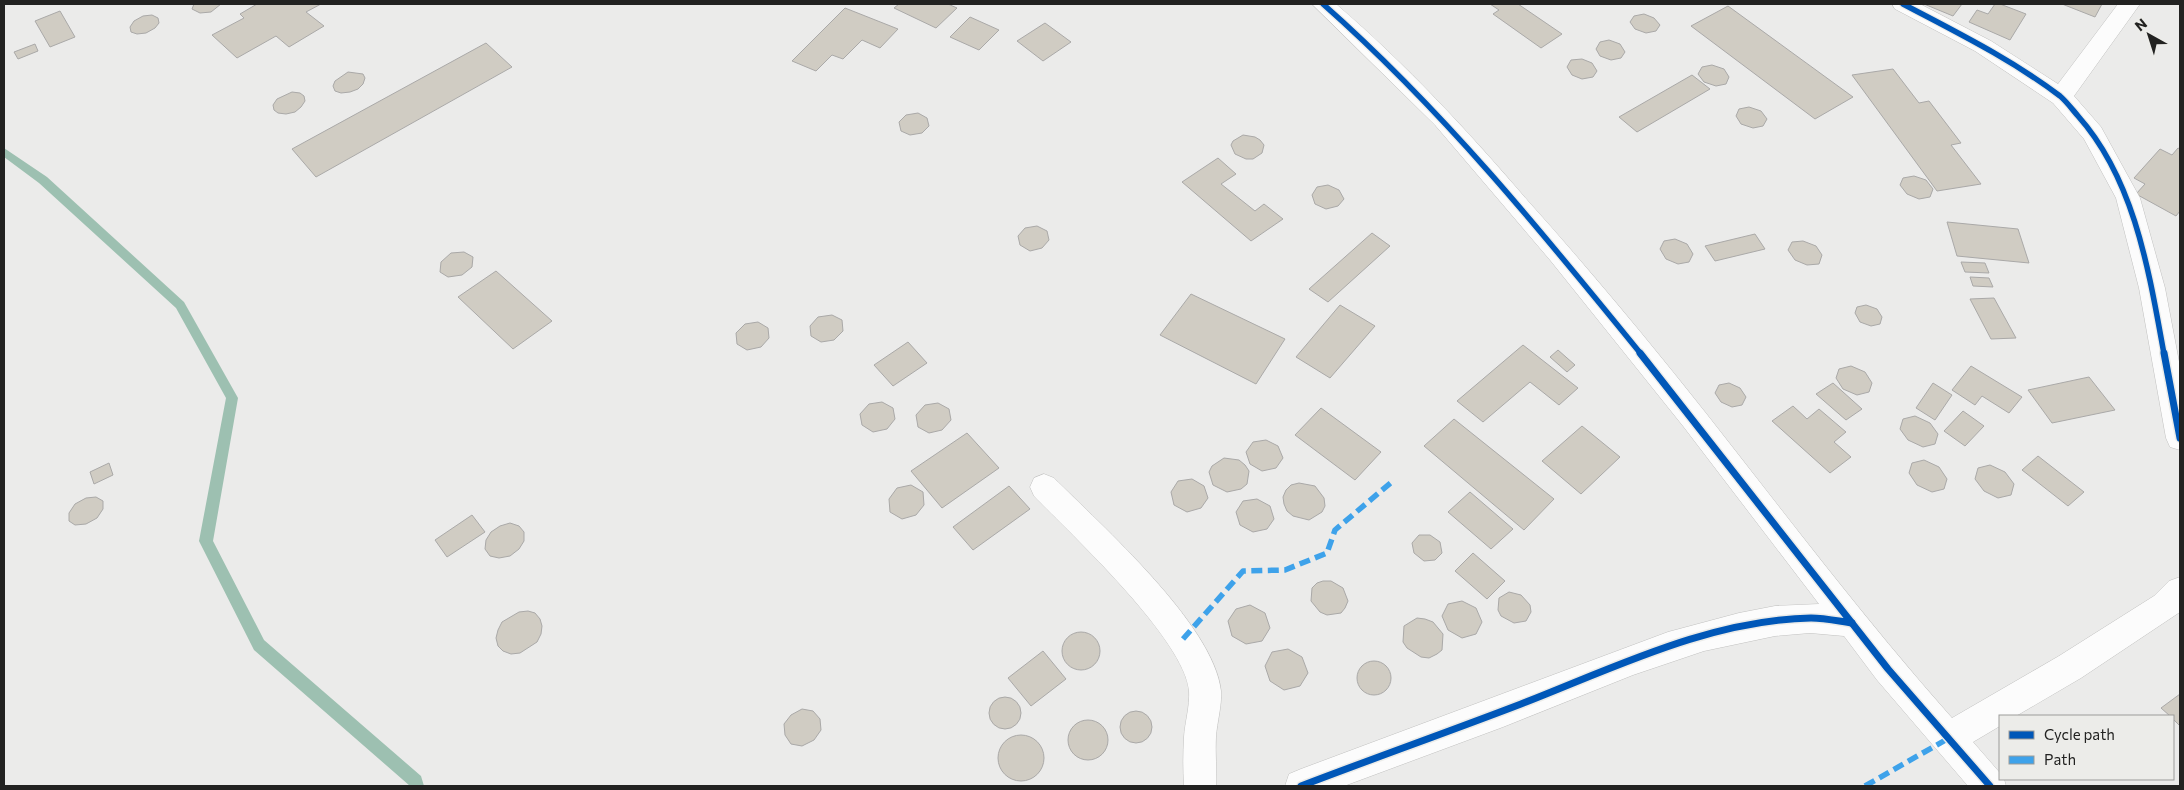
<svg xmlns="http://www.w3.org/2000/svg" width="2184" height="790" viewBox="0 0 2184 790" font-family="Commissioner,sans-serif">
<rect width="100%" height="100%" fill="#ebebea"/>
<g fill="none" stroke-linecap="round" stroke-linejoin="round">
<path fill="#9dc0b1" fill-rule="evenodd" d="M4,148l43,29 137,125 54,96 -25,143 51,99 157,136 3,10h-14l-156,-136 -53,-105 -2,-4 27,-143 -50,-90 -137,-125 -35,-26z"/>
</g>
<g fill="#d0ccc3" stroke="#aaa9a8">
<path d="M194,4h27l-10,8 -11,1 -8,-4z"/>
<path d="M257,4h64l-15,8 18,14 -35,21 -13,-11 -39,22 -25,-23 32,-17 -4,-4z"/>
<path d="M899,4h49l9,4 -21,20 -42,-20z"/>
<path d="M1490,4h28l44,30 -21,14 -48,-34 6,-4z"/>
<path d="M1924,4h38l-9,12z"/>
<path d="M1995,4h5l26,10 -16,26 -41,-18 8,-12 11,4z"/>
<path d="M2062,4h40l-7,13z"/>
<path d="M1728,6l125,91 -38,22 -124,-93z"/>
<path d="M845,8l53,21 -18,19 -18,-8 -19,19 -11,-4 -16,16 -24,-10z"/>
<path d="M60,11l15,26 -25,10 -15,-26z"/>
<path d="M1644,14l10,4 6,7 -4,6 -10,2 -11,-4 -5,-7 4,-6z"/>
<path d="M152,15l6,3 1,5 -4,5 -9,5 -9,1 -6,-2 -1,-5 4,-6 9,-5z"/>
<path d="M970,17l29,13 -20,20 -29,-13z"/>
<path d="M1045,23l26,19 -28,19 -26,-20z"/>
<path d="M1609,40l11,4 5,8 -4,6 -10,2 -11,-4 -4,-7 4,-7z"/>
<path d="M486,43l26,24 -196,110 -24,-28z"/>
<path d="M35,44l3,7 -20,8 -4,-7z"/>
<path d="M1582,59l10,4 5,8 -4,6 -11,2 -10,-4 -5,-8 4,-7z"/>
<path d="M1712,65l12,4 5,8 -3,7 -10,2 -12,-4 -6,-8 4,-7z"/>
<path d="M1893,69l26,34 10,-2 32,42 -10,2 30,39 -44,7 -85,-116z"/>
<path d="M348,72l15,2 2,4 -2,6 -5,5 -8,3 -9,1 -6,-2 -2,-5 2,-5z"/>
<path d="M1692,75l18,14 -73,43 -18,-15z"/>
<path d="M292,92l8,1 4,3 1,5 -4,6 -6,5 -9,2 -8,-1 -4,-3 -1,-5 4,-6z"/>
<path d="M1749,107l12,4 6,8 -4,7 -10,2 -12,-4 -5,-8 3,-7z"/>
<path d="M918,113l9,5 2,8 -7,7 -12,2 -9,-4 -2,-9 7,-7z"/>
<path d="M1243,135l12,2 5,3 4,5 -2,8 -9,6h-7l-11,-5 -4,-9 2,-4z"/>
<path d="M2178,148l2,1v62l-4,5 -40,-22 9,-10 -11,-6 26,-29 12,6z"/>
<path d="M1218,158l18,16 -15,10 34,27 9,-7 19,15 -32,22 -69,-59z"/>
<path d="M1914,176l12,4 7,9 -3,8 -11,2 -12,-5 -7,-9 3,-7z"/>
<path d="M1328,185l11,5 5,9 -6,7 -12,3 -11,-5 -3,-9 5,-8z"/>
<path d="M1947,222l71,7 11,34 -72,-7z"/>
<path d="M1037,226l10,5 2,9 -7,8 -12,3 -10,-6 -2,-9 7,-8z"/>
<path d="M1372,233l18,13 -62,56 -19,-13z"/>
<path d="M1755,234l10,15 -50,12 -10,-15z"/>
<path d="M1675,239l12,5 6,10 -4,8 -11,2 -12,-5 -6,-10 4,-8z"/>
<path d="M1803,241l13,5 6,9 -3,9 -12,1 -12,-5 -7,-10 4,-8z"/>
<path d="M464,252l9,5 -1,10 -10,8 -14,2 -8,-5 1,-10 10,-9z"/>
<path d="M1961,262l24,1 4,10 -24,-1z"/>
<path d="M496,271l56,50 -39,28 -55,-52z"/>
<path d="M1970,277l19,1 4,9 -20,-1z"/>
<path d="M1191,294l94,45 -29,45 -96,-49z"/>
<path d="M1994,298l22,40 -25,1 -21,-40z"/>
<path d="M1340,305l35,21 -45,52 -34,-21z"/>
<path d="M1866,305l11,4 5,8 -2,7 -9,2 -11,-4 -5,-9 2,-6z"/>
<path d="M832,315l10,5 1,11 -9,9 -13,2 -10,-6 -1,-10 8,-9z"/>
<path d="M758,322l10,6 1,10 -8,9 -14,3 -10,-6 -1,-11 9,-9z"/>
<path d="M908,342l19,21 -34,23 -19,-21z"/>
<path d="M1523,345l55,43 -19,17 -29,-23 -47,40 -26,-21z"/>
<path d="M1558,350l17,15 -8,7 -17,-15z"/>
<path d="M1851,366l14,6 7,11 -3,9 -12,3 -14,-6 -7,-11 3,-9z"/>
<path d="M1971,366l51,31 -13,16 -27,-17 -7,9 -23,-15z"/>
<path d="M2089,377l26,33 -63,13 -24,-33z"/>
<path d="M1729,383l11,5 6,9 -4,8 -10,2 -11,-5 -6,-9 4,-8z"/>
<path d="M1833,383l29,26 -16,11 -30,-26z"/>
<path d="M1933,383l19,12 -17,25 -19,-12z"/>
<path d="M882,402l11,6 2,11 -8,10 -14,3 -11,-7 -2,-11 9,-10z"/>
<path d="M938,403l11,6 2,11 -9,10 -13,3 -11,-6 -2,-12 9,-10z"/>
<path d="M1793,406l14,13 12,-10 27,23 -12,10 17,15 -21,16 -58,-52z"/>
<path d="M1321,408l60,44 -26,28 -60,-45z"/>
<path d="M1963,411l21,15 -19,20 -21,-15z"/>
<path d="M1915,416l15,7 8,11 -3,10 -12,3 -15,-7 -8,-11 3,-10z"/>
<path d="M1454,419l100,80 -30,31 -100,-84z"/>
<path d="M1582,426l38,31 -39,37 -39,-33z"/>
<path d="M967,433l32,35 -57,40 -31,-37z"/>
<path d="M1266,440l12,6 5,12 -7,10 -14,3 -12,-7 -4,-12 7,-10z"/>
<path d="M2038,456l46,36 -16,14 -46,-36z"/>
<path d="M1224,458l15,2 6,5 4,6 -2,13 -6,5 -14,3 -14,-7 -4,-13 3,-6z"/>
<path d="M1924,460l15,7 8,12 -3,10 -12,3 -15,-7 -8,-12 3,-10z"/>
<path d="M109,463l4,12 -19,9 -4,-12z"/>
<path d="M1990,465l15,7 9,12 -3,11 -13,3 -14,-7 -9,-12 3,-11z"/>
<path d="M1192,479l12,7 4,12 -7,10 -14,4 -13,-7 -3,-13 7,-11z"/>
<path d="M1299,483l16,3 9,12 1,8 -3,6 -13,8 -16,-4 -6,-5 -3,-7 -1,-7 3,-7 5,-5z"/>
<path d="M911,485l12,7 1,13 -8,10 -14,4 -12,-7 -1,-13 8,-11z"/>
<path d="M1009,486l21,23 -57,41 -20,-23z"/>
<path d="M1470,492l43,37 -22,20 -43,-37z"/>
<path d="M96,497l7,4v8l-6,9 -11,6 -11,1 -6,-4v-8l6,-9 11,-6z"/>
<path d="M1257,499l13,7 4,13 -7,10 -14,3 -13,-7 -4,-13 7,-11z"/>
<path d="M472,515l13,17 -38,25 -12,-17z"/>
<path d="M510,523l9,3 5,6v9l-5,8 -9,7 -11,2 -9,-2 -5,-7 1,-9 5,-8 9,-6z"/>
<path d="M1419,535h11l10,7 2,11 -7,7 -11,1 -10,-8 -2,-10z"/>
<path d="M1473,553l32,28 -18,18 -32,-28z"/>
<path d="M1323,581h8l12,7 5,13 -3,7 -4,5 -14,2 -7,-3 -9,-11 1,-13 5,-5z"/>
<path d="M1509,592l12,3 9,10 1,7 -5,9 -12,2 -13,-7 -3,-6 1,-12z"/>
<path d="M1462,601l14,7 6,14 -6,12 -14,4 -14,-8 -6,-14 6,-12z"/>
<path d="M1250,605l15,8 5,15 -8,13 -16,3 -14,-8 -4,-15 8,-12z"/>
<path d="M528,611l7,2 5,6 2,7 -1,8 -4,8 -17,11 -9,1 -8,-3 -5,-5 -2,-8 2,-8 4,-8 17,-10z"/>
<path d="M1417,618l8,1 8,3 10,12 -1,16 -5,4 -8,4 -8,-1 -14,-9 -4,-6 1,-16z"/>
<circle cx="1081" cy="651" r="19"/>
<path d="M1288,649l14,8 6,16 -8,13 -16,4 -14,-9 -5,-15 7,-14z"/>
<path d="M1043,651l23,28 -35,27 -23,-28z"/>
<circle cx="1374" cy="678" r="17"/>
<path d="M2180,694v32l-7,-7v-3h-3l-9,-8z"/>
<circle cx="1005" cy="713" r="16"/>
<path d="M802,709l11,2 7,8 1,11 -7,10 -12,6 -11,-2 -6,-9 -1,-11 7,-9z"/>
<circle cx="1136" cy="727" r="16"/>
<circle cx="1088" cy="740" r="20"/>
<circle cx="1021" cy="758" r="23"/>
</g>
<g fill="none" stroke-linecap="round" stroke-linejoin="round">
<g stroke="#c1c1c0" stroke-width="1">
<g id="minor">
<path d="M1312,4h24c71,61 131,126 192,197 61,68 120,139 177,211 81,103 160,208 247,306l107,-62 95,-60 15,-15 11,-4v35l-99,66 -65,38h-16v10l-27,16 27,31v6h4l2,7h-38l-91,-106 -33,-44 -34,-3 -35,3 -71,15 -71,24 -130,52 -159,59h-59l4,-12 12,-5 367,-137 71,-19 36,-7 44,-2 -136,-178 -133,-166 -115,-135z"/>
<path d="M1892,4h28l71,37 67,43 60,-80h22l-66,92 27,31 39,71 25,90 15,79v83l-10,-3 -4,-9 -27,-150 -23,-90 -32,-59 -31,-36 -78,-52 -80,-42z"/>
<path d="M1044,474l10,4c47,47 160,147 167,213 1,15 -4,31 -5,46 -1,16 1,33 0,49h-32c-1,-16 -1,-33 0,-49 1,-15 6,-31 5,-46 -4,-51 -117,-156 -155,-195l-4,-9 4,-9z"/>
</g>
</g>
<use href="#minor" fill="#fcfcfc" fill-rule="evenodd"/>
<g stroke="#3ea2ea" stroke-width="5.5" stroke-dasharray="11 5.5" stroke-linecap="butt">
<path d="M1183,639l60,-68 42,-1 42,-17 8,-23 59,-50"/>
<path d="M1865,786l84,-48"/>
</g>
<g stroke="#ecece9" stroke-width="8">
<g id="cycleway-far1">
<path d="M1323,4c119,105 219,228 318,350"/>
<path d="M1903,4c53,28 108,55 157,92 6,5 12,13 18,20 57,64 71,156 86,238"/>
</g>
</g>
<g stroke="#ecece9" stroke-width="10">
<g id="cycleway">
<path d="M1640,353l248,316 102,117"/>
<path d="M2164,353l16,85"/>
<path d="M1301,786c73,-28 147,-54 220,-82 93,-36 188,-84 290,-86 13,0 27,3 41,5"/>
</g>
</g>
<use href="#cycleway-far1" stroke="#0057b8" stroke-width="5.5"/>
<use href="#cycleway" stroke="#0057b8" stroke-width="7"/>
</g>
<rect width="2184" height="790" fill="none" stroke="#222221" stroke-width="10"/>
<rect x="1999" y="715" width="175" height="65" fill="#ecece9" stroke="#9b9b99"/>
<rect x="2009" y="731" width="25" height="8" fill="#0057b8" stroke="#9b9b99"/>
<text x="2044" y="740" font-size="15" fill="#222221">Cycle path</text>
<rect x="2009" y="756" width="25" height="8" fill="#3ea2ea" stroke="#9b9b99"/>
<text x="2044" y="765" font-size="15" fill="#222221">Path</text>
<g transform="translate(2149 35) rotate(321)" stroke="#ecece9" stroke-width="4" paint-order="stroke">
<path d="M0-4L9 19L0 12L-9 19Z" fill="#222221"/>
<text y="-8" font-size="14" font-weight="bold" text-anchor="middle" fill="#222221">N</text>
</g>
</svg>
